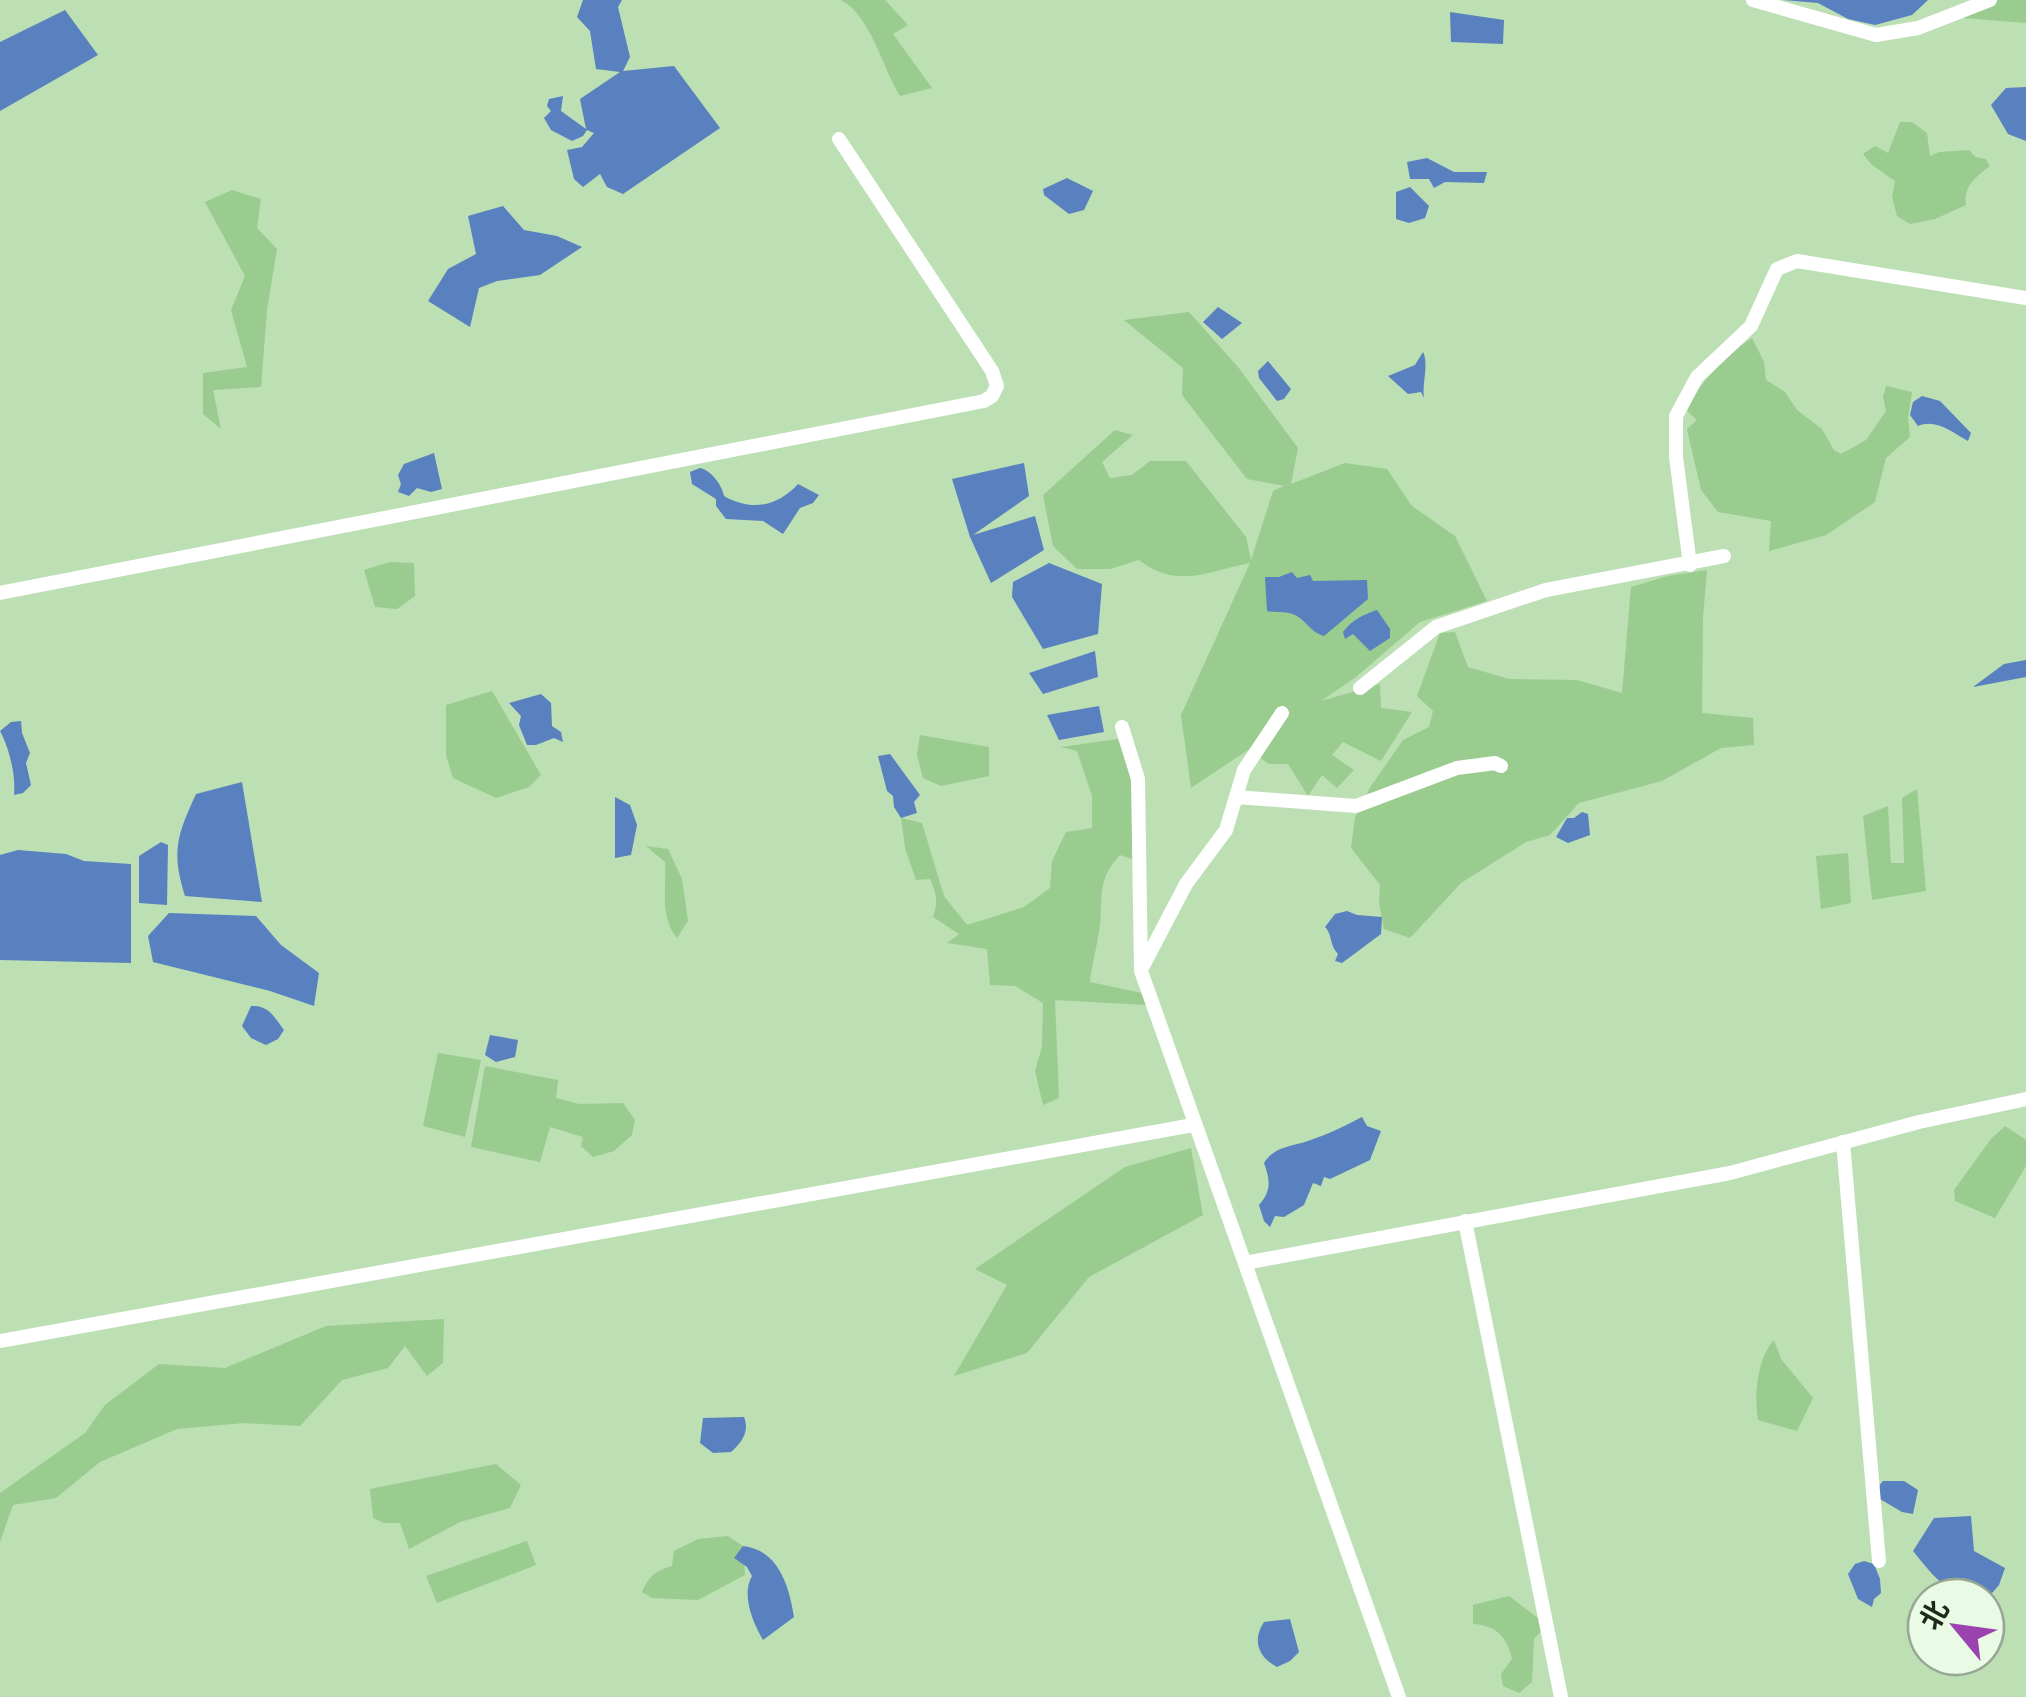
<svg xmlns="http://www.w3.org/2000/svg" width="2026" height="1697" viewBox="0 0 2026 1697" font-family="Poppins,'Noto Sans SC',sans-serif">
<rect width="100%" height="100%" fill="#bcdfb4"/>
<g fill="#99cc8e">
<path d="M841,0h44l23,25 -15,9 39,54 -32,8c-18,-29 -29,-80 -59,-96z"/>
<path d="M1993,0h33v23l-75,-6z"/>
<path d="M1900,122h12l15,11 3,23 9,-4 30,-2 6,7 11,2 4,7c-14,11 -27,20 -24,39l-31,14 -25,5 -13,-8 -5,-19 3,-16 -23,-16 -9,-11 12,-8 13,7z"/>
<path d="M232,190l29,9 -4,29 20,21 -10,61 -6,77 -48,3 8,39 -18,-15v-41l44,-6 -16,-57 14,-34 -40,-74z"/>
<path d="M1189,312l49,55 60,81 -7,36 54,-21 42,6 25,37 43,30 32,65 -67,21 -64,55 -35,24 59,-17 1,24 31,4 -31,49 -38,-19 -11,13 22,15 -17,18 -15,-13 -14,21 -20,-32h-19l-11,-8 11,-20 -78,52 -10,-73 69,-152c-42,8 -72,27 -111,-3l-29,9h-33l-24,-23 -10,-51 72,-65 18,5 -31,27 8,16 22,-3 18,-14h36l60,76 5,23 22,-69 11,-5 -37,-7 -65,-84 1,-27 -59,-48z"/>
<path d="M1752,338l12,24 2,18 19,12 12,18 25,19 12,21 7,4 25,-14 20,-29 -3,-14 3,-11 26,6 -4,26 2,19 -24,21 -11,44 -49,33 -57,16 2,-30 -53,-9 -17,-22 -14,-61 10,-9 -12,-11c17,-28 40,-53 67,-71z"/>
<path d="M390,562l24,1 1,33 -18,13 -22,-2 -11,-37z"/>
<path d="M1707,570l-4,47 -1,96 51,5 1,27 -33,3 -59,33 -83,22 -29,32 -24,7 -65,41 -51,55 -26,-9 -5,-26 1,-18 -29,-37 4,-31 16,-31 32,-46 26,-13 4,-16 -16,-15 23,-63 15,-1 13,35 41,12 68,1 45,13 9,-106 37,-11z"/>
<path d="M492,691l49,84 -12,12 -33,11 -43,-20 -7,-23v-50z"/>
<path d="M920,735l69,12v29l-48,10 -18,-8 -6,-23z"/>
<path d="M1118,739l20,48 -3,73 -15,-5c-23,25 -17,38 -20,69 -2,19 -8,38 -10,58l52,11 4,12 -91,-5 4,98 -16,7 -8,-34 7,-24 1,-44 -28,-17 -25,-1 -3,-36 -40,-6 12,-9 -26,-17c5,-15 4,-23 -3,-38l-14,1 -11,-32 -4,-30 21,5 22,73 23,29 57,-18 26,-19 2,-27 14,-29 26,-4v-32l-15,-45 -16,-4z"/>
<path d="M1917,789l9,102 -54,9 -9,-84 25,-10 3,57h13l-2,-65z"/>
<path d="M646,846l22,3 14,30 6,42 -11,17c-18,-23 -10,-49 -12,-76z"/>
<path d="M1848,853l3,50 -30,6 -5,-53z"/>
<path d="M438,1053l43,7 -16,77 -42,-11z"/>
<path d="M485,1066l73,14 -2,18 23,6 44,-1 12,17 -3,15 -18,16 -21,6 -12,-11 2,-9 -33,-10 -10,35 -69,-15z"/>
<path d="M2005,1126l21,14v26l-31,52 -40,-17 -1,-11 37,-51z"/>
<path d="M1191,1148l12,67 -114,62 -62,76 -73,23 53,-91 -32,-16 150,-102z"/>
<path d="M444,1319l-1,44 -16,13 -22,-30 -17,22 -46,12 -42,46 -56,-3 -67,6 -77,33 -44,36 -43,7 -13,37v-49l85,-60 20,-28 54,-41 66,4 101,-42z"/>
<path d="M1774,1340l7,19 32,39 -16,33 -39,-11c-4,-25 -1,-61 16,-80z"/>
<path d="M496,1464l25,21 -11,23 -50,14 -51,27 -9,-26h-16l-11,-5 -3,-29z"/>
<path d="M728,1536l15,10 2,29 -47,25 -46,-2 -10,-6c6,-15 14,-22 30,-26l2,-15 24,-12z"/>
<path d="M527,1541l9,24 -99,38 -11,-27z"/>
<path d="M1509,1596l38,29 -13,14 -2,43 -13,11 -16,-7 -2,-12 11,-15c-4,-21 -16,-34 -39,-35v-19z"/>
</g>
<g fill="#5980bf">
<path d="M583,0h39l-4,7 12,50 -7,14 51,-5 46,62 -97,66 -16,-7 -7,-13 -17,13 -9,-8 -7,-29 15,-3 12,-14 -7,-3 -4,6 -11,5 -21,-11 -7,-12 7,-7 -4,-5 2,-7 14,-3 -2,15 25,18 -6,-30 40,-27 -24,-3 -6,-38 -13,-14z"/>
<path d="M1783,0h145l-16,15 -37,10 -27,-6 -30,-16z"/>
<path d="M65,10l33,45 -98,56v-69z"/>
<path d="M1450,12l54,8 -1,24 -52,-2z"/>
<path d="M2026,87v54l-18,-7 -17,-29 15,-17z"/>
<path d="M1427,158l27,14h33l-3,11 -39,-1 -11,6 -5,-9h-19l-3,-17z"/>
<path d="M1067,178l26,13 -9,19 -15,4 -25,-19 -1,-6z"/>
<path d="M1410,187l19,19 -4,12 -16,5 -13,-4v-27z"/>
<path d="M503,206l21,24 33,6 25,11 -42,28 -43,6 -18,7 -9,39 -42,-26 20,-32 28,-15 -8,-38z"/>
<path d="M1218,307l24,16 -20,16 -19,-17z"/>
<path d="M1423,352c6,12 -1,32 1,46l-3,-6 -13,2 -20,-18 27,-11z"/>
<path d="M1268,361l23,28 -7,10 -7,2 -18,-23 -1,-7z"/>
<path d="M1922,396l18,5 31,32 -3,8c-14,-8 -33,-23 -50,-15l-8,-11 3,-13z"/>
<path d="M434,453l8,36 -11,3 -14,-4 -8,8 -11,-4 3,-8 -3,-9 6,-11z"/>
<path d="M1024,463l5,33 -56,39 62,-19 9,34 -53,33 -21,-46 -18,-58z"/>
<path d="M700,468c11,2 22,17 24,28 28,16 54,10 74,-12l21,11 -6,8 -13,5 -17,26 -20,-13 -37,-2 -10,-13v-7l-24,-15 -2,-12z"/>
<path d="M1049,563l53,21 -4,50 -55,15 -31,-52 1,-15z"/>
<path d="M1292,572l5,6 13,-3 3,6 54,-1 1,19 -44,37c-14,-4 -17,-15 -29,-21 -9,-4 -18,-2 -28,-4l-2,-34h14z"/>
<path d="M1377,610l13,19v9l-20,13 -17,-17 -8,5 -2,-7c10,-13 20,-17 34,-22z"/>
<path d="M1095,651l3,26 -55,17 -14,-21z"/>
<path d="M2026,660v17l-53,10 31,-23z"/>
<path d="M541,694l10,9 1,23 9,6 2,10 -9,-4 -18,7h-9l-8,-20 2,-9 -12,-13z"/>
<path d="M1099,706l5,26 -45,8 -12,-25z"/>
<path d="M21,721l1,12 8,20 -4,10 5,22 -8,8 -9,2c2,-21 -5,-47 -14,-64l11,-9z"/>
<path d="M890,754l30,41 -6,7 3,11 -16,5 -7,-11 -1,-11 -6,-5 -9,-35z"/>
<path d="M242,782l20,120 -77,-6c-14,-44 -8,-61 11,-102z"/>
<path d="M615,797l15,8 7,20 -6,30 -16,3z"/>
<path d="M1582,812l6,2 2,21 -22,8 -12,-6 11,-19h7z"/>
<path d="M161,842l7,3 -1,60 -28,-2v-47z"/>
<path d="M18,850l48,4 18,7 47,3v99l-131,-3v-105z"/>
<path d="M1347,911l10,4 25,2 -1,17 -39,29 -7,-2 3,-7c-9,-9 -5,-19 -13,-27l10,-13z"/>
<path d="M169,913l87,3 25,29 38,28 -5,33 -44,-15 -117,-29 -5,-26z"/>
<path d="M251,1006c18,-1 23,11 33,24l-6,9 -12,6 -15,-7 -9,-12z"/>
<path d="M490,1035l28,5 -3,17 -19,5 -11,-7z"/>
<path d="M1362,1117l5,9 14,5 -11,29 -40,19 -6,-2 -3,9 -8,-3 -9,22 -20,12 -9,-1 -5,11 -6,-6 -5,-16c13,-15 11,-25 5,-42 11,-17 26,-16 44,-22 18,-6 37,-15 54,-24z"/>
<path d="M744,1417c6,15 -3,26 -13,35l-18,1 -13,-10 3,-25z"/>
<path d="M1883,1481h21l14,9 -5,24 -11,-2 -22,-13 -2,-12z"/>
<path d="M1971,1516l3,35 31,17 -6,17 -13,15v-3c-38,0 -51,-19 -73,-46l21,-33z"/>
<path d="M743,1546c35,4 46,39 51,71l-31,23c-10,-17 -22,-45 -11,-64l-5,-9 -13,-9z"/>
<path d="M1864,1561l10,3 6,15 1,14 -7,6 -2,8 -14,-8 -10,-25 7,-10z"/>
<path d="M1290,1619l9,33 -9,9 -13,6c-19,-10 -25,-27 -13,-45z"/>
</g>
<g fill="none" stroke-linecap="round" stroke-linejoin="round">
<g stroke="#fff" stroke-width="14">
<path d="M1753,0l123,35 42,-7 72,-28"/>
<path d="M1690,565l-14,-108v-41l21,-39 54,-51 26,-57 20,-8 229,37"/>
<path d="M0,593l984,-192 8,-5 5,-10 -5,-15 -153,-232"/>
<path d="M1360,688l76,-61 110,-37 178,-34"/>
<path d="M1122,727l16,52 3,192 258,726"/>
<path d="M1236,797l120,9 101,-38 38,-5 6,3"/>
<path d="M1143,966l43,-82 40,-54 18,-60 38,-57"/>
<path d="M1843,1142l36,419"/>
<path d="M1465,1221l96,476"/>
<path d="M1245,1263l485,-90 189,-51 107,-23"/>
<path d="M0,1341l1193,-216"/>
</g>
</g>
<g transform="translate(1956 1627) rotate(299)"><circle r="48" fill="#e9fbe5" stroke="#97a794" stroke-width="2.5"/>
<path d="M0-8L18 38L0 25L-18 38Z" fill="#9b43af"/>
<text y="-15" font-size="28" font-weight="bold" text-anchor="middle" fill="#1d2a1a">北</text>
</g>
</svg>
